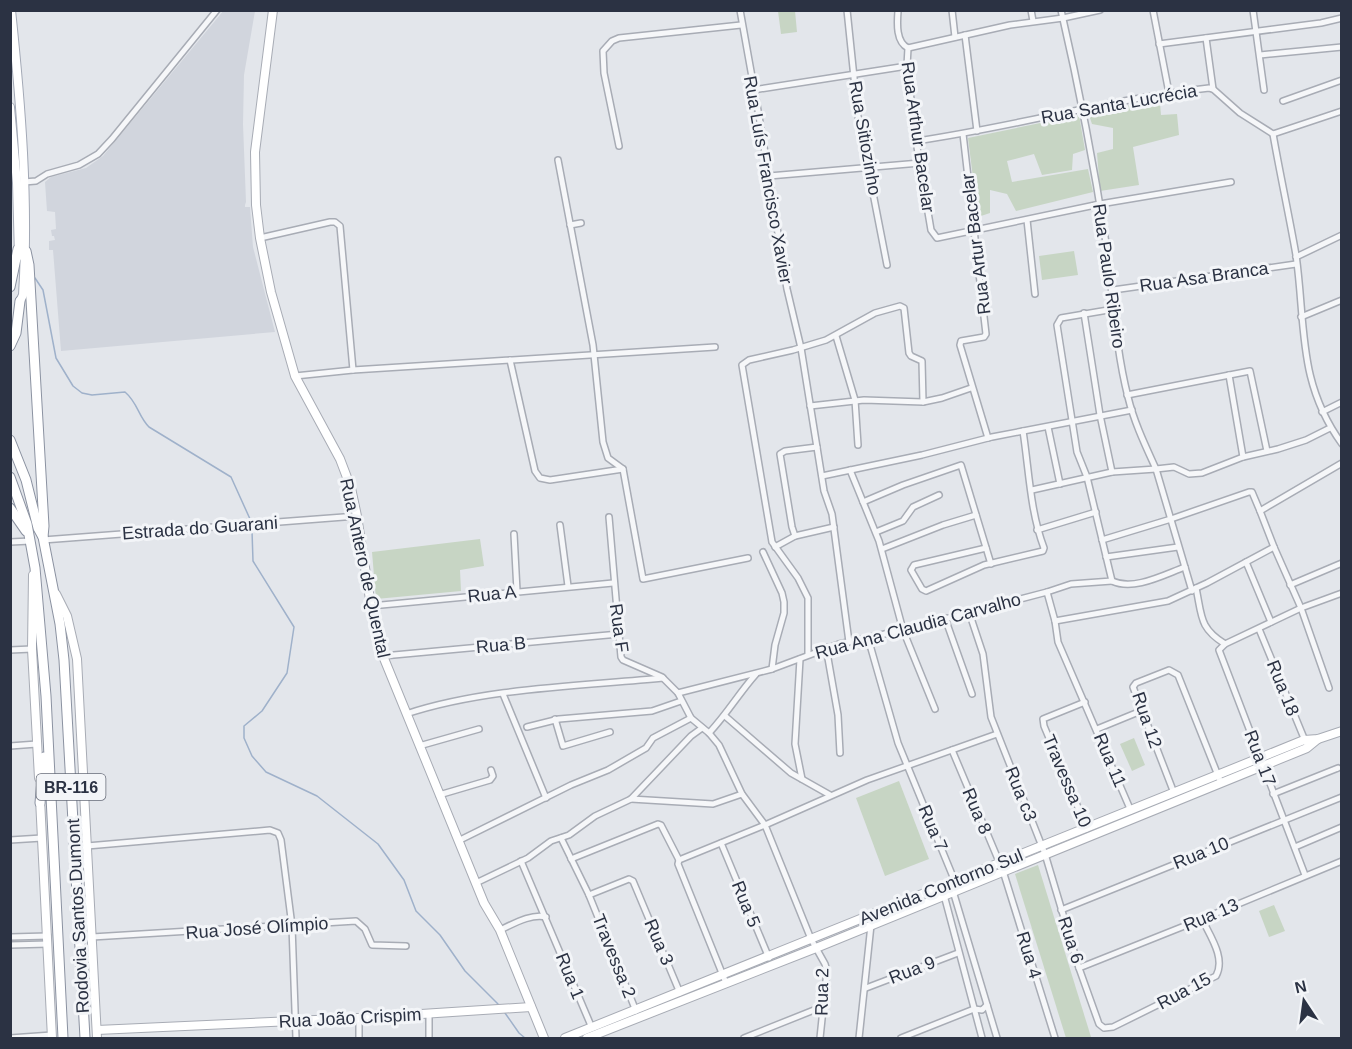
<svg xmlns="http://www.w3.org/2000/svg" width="1352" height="1049" viewBox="0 0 1352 1049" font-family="Arial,sans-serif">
<rect width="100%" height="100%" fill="#e3e6eb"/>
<path fill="#d1d5dd" d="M224,10l31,1 -11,64 -1,49 3,78 -1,3v2h5l3,40 22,85 -214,19 -8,-101h-4v-9l6,-1 -1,-4h-2l-1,-6 5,-1 -1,-17 -8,-1 -2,-29 6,-5 35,-9 17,-12z"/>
<g fill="#c7d5c4">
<path d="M778,11h17l2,21 -16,2z"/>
<path d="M1160,103l1,12 16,-1 2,21 -46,12 6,38 -39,6 -3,-38 16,-4v-21l-21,-4 -5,-15z"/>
<path d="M1079,115l6,35 -12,4 -1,16 -30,5 -8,-21 -27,7 5,21 76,-13 5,23 -77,19 -9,-17 -17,-4v23l-12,4 -10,-79z"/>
<path d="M1074,251l4,24 -36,5 -3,-24z"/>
<path d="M480,539l4,27 -24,4 1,21 -85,8 -4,-47z"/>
<path d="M1134,738l11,27 -13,6 -12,-27z"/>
<path d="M899,781l30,78 -44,17 -29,-78z"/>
<path d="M1038,865l53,172 -25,1 -51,-164z"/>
<path d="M1274,905l11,26 -16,6 -10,-26z"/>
</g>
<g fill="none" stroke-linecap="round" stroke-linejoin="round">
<g stroke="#9fb1ca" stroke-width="1.5">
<path d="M35,278l8,12 13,68 17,28 9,7 10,2 33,-3c13,11 13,24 24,35l82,50 19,42"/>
<path d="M252,531l1,30 41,66 -7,46 -25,38 -18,15v12l8,18 14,16 51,24 61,48 26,36 12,31 24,24 25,36 33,33"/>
<path d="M505,1013l14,20 6,5"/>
</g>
<g stroke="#a8acb5" stroke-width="8">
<g id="street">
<path d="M740,10l19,106 28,173 14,59 23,143 8,23 17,128"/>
<path d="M847,10l11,106 29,149"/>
<path d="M952,10l3,27"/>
<path d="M1031,10l2,11"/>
<path d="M1153,10l16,83"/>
<path d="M1253,10l11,80"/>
<path d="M898,11c-1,13 -2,31 10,37l-1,18 9,75 15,89 6,8 163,-34 131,-22"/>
<path d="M965,35l12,96"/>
<path d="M1206,38l7,51"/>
<path d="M1159,44l162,-21 21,-5"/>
<path d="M908,48l102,-23 53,-7 37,-8"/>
<path d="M1260,55l82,-8"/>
<path d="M753,90l154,-24"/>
<path d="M1283,101l59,-21"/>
<path d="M963,134l23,200 -2,3 -23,4 -1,4 28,93"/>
<path d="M1273,134c7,40 16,81 23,121 10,70 1,127 46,189"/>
<path d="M916,141c98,-14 194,-42 293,-53l4,1 27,24 33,21 69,-23"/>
<path d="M619,146l-15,-73 -1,-22 9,-10 7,-3 122,-13"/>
<path d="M558,160l35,185 10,97 5,16 15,11 20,110 105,-21"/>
<path d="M769,176l151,-13"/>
<path d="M24,182l12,-1 11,-7 32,-9 19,-11 14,-15 105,-129"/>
<path d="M1027,220l8,74"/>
<path d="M570,225l11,-2"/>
<path d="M260,238l70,-16h5l5,4 13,144"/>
<path d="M1296,257l46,-22"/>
<path d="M1113,290l183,-26"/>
<path d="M1084,313l16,102 12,57"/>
<path d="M1301,317l41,-17"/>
<path d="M836,336l19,64 3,45"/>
<path d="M510,360l25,111 5,7 10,2 73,-11"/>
<path d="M1229,375l14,82"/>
<path d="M295,376l58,-6 362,-23"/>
<path d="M1127,395l123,-24 17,80"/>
<path d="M810,406l54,-6 59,2 19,-4 29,-10"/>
<path d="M1322,412l20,-10"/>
<path d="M1048,427l12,57"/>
<path d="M817,447l-32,4 -5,3 12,73 3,9 39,-9"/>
<path d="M850,470l29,71 24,89 32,79"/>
<path d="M822,476l100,-21 70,-18 140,-27"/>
<path d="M1032,490l80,-18 44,-3c-11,-24 -22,-47 -28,-72 -13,-51 -15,-103 -22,-154 -12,-78 -27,-155 -45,-233"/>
<path d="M863,502l40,-17 58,-20 30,99"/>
<path d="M609,517l12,140 2,3 39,17 16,16 13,25 18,15 10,12 23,49 23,31 46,114 14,25 2,7 -7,67"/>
<path d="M560,525l8,61"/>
<path d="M1037,530l59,-18"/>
<path d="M876,532l27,-11 10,-14 26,-12"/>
<path d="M514,534l3,57"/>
<path d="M43,540l314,-24"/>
<path d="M1102,540l69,-21 78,-27h3l8,19"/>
<path d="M10,542l21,-1"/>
<path d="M775,547l20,-11"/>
<path d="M1274,547l27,61 28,80"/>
<path d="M986,548l-72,17 -3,5 11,19 4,2 58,-26 59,-14 1,-3c-14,-37 -15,-78 -21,-117"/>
<path d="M882,549l61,-24 33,-10"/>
<path d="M763,552l19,41 2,9v11l-9,32 -3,24"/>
<path d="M1106,557l72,-10"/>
<path d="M1246,562l25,60"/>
<path d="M1112,581c22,10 51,-6 73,-14"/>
<path d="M1290,585l52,-22"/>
<path d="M1196,588c6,28 3,40 29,56"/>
<path d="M1192,591l-36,-122 18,-2 15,7 13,-1 41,-16 35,-8 28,-9 24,-12"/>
<path d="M1047,592l24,-8 41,-3 -25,-104 -10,-25 -20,-127 4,-7 53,-9"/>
<path d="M371,606l242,-23"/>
<path d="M969,612l14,42 8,63 54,137 34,114 20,56 5,4 9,-1 103,-51c10,-18 -6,-40 -14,-57"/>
<path d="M945,618l27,76"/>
<path d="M1055,621l113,-20 39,-18 67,-36 -14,-36 82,-48"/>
<path d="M1259,629l47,114"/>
<path d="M868,638l30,105 60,146"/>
<path d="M826,647l12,68 2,38"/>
<path d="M10,650l22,-1"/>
<path d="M808,654v-56l-10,-20 -26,-36 -30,-177 7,-5 44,-10 33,-10 49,-27 25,-7 4,2 5,45 2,3 11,5 1,41"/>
<path d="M383,656l236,-22"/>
<path d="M800,659l-5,85 7,35"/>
<path d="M678,693l94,-24 67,-25 64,-14 144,-38 8,29 3,21 73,169"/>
<path d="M503,694l43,104"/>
<path d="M1085,702l-42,17 1,7 43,103"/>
<path d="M406,714c78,-26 175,-28 257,-36"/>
<path d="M725,716l66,57 39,22"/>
<path d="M555,719l8,27 47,-14"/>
<path d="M527,727l32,-8 93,-8 29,-10"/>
<path d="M1097,729l44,-18"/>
<path d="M709,733c18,-19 30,-40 47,-59"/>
<path d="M10,746l27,-2"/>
<path d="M419,746l60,-17"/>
<path d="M952,750l51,121 52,167"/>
<path d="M1174,793l-41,-106 3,-4 33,-13 9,5 43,108"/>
<path d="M1273,794l65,-26"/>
<path d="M439,795l51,-15 3,-4 -2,-6"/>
<path d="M631,799l82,5 29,-10"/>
<path d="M561,838l28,57 47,116"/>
<path d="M10,840l32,-2"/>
<path d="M458,841l113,-56 37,-15 38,-22 7,-10 38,-20"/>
<path d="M721,843l48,115"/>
<path d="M87,846l183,-16 8,3 3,7 11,86 4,112"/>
<path d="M1295,847l47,-20"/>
<path d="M571,859l87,-35 3,1 18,35"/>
<path d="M521,861l71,167"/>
<path d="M1305,875l-86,-225 6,-6 76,-36 41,-15"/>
<path d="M476,883l52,-25 23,-17 18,-6 26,-19 36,-17 60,-63 11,-8"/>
<path d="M953,891l44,147"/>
<path d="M589,895l40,-16 4,2 47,112"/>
<path d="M944,895l38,143"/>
<path d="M1061,910l281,-113"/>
<path d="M500,930c13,-6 32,-17 46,-13"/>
<path d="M10,937l38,-1"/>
<path d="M92,937l264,-16 9,8 7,16 34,1"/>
<path d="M10,945l38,-1"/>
<path d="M1079,968l123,-49 140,-58"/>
<path d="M726,983l-48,-119 1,-4 86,-35 102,-45 130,-46"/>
<path d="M866,988l92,-35"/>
<path d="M429,1013v25"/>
<path d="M359,1018v20"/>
<path d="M10,1038l42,-3"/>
<path d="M744,1038l80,-32"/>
<path d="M859,1038l12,-113"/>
<path d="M901,1038l73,-29 8,1 5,-5"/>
</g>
</g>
<g stroke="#a8acb5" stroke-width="10">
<g id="secondary">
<path d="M273,10l-18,142 1,53 4,33 11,54 24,84 45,83 11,29 6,28 14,90 12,50 101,247 16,27 44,108"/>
<path d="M33,575l-1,74 7,129"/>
<path d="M56,594l11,22 10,43 20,379"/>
<path d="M40,799l12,239"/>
<path d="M97,1030l262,-12 172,-11"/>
<path d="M565,1038l739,-298 14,-1 24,-8"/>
<path d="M587,1038l229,-90 491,-200 11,-9"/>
</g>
</g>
<g stroke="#a3a9b6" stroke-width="10">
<g id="primary">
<path d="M11,10c10,95 18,191 12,285l-3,6"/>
<path d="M10,107l7,76 2,73"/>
</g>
</g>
<g stroke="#8b92a1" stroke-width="11">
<g id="highway">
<path d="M26,251l3,14 15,261 -1,11"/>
<path d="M10,287l8,-38"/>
<path d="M10,346l6,-13 4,-32"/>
<path d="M10,440l16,40 12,48 5,9 17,87 4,36 21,378"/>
<path d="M10,477l17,47 8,44 11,128 17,342"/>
<path d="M10,508l16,23"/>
<path d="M40,803l4,-46"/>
</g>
</g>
<use href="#street" stroke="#f6f7f9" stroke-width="5"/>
<use href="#secondary" stroke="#fff" stroke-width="8"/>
<use href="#primary" stroke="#fff" stroke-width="8"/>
<use href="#highway" stroke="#fff" stroke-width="9"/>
</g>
<g text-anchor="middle" stroke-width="6" stroke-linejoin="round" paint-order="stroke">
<rect fill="#f3f5f8" stroke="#676c79" stroke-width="1.5" x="36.5" y="774" width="69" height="26" rx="4.5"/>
<g font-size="16" font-weight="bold" fill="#2b3243">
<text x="71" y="793">BR-116</text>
</g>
<g font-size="18" fill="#2b3243" stroke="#f3f5f8">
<text transform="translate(1119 104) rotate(-10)" y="6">Rua Santa Lucrécia</text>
<text transform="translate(918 137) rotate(82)" y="6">Rua Arthur Bacelar</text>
<text transform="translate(865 138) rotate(80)" y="6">Rua Sitiozinho</text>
<text transform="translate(768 180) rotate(80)" y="6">Rua Luís Francisco Xavier</text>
<text transform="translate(976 244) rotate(-97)" y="6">Rua Artur Bacelar</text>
<text transform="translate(1109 276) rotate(82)" y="6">Rua Paulo Ribeiro</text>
<text transform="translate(1204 277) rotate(-8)" y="6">Rua Asa Branca</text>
<text transform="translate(200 528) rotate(-4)" y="6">Estrada do Guarani</text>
<text transform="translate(365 568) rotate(78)" y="6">Rua Antero de Quental</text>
<text transform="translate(492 594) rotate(-6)" y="6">Rua A</text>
<text transform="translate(918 626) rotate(-15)" y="6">Rua Ana Claudia Carvalho</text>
<text transform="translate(619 628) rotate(82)" y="6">Rua F</text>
<text transform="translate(501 645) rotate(-5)" y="6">Rua B</text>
<text transform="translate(1283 688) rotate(68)" y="6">Rua 18</text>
<text transform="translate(1147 720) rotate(71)" y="6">Rua 12</text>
<text transform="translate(1260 758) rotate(69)" y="6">Rua 17</text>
<text transform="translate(1110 760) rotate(67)" y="6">Rua 11</text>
<text transform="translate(1067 781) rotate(67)" y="6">Travessa 10</text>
<text transform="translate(1021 794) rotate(68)" y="6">Rua c3</text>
<text transform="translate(977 811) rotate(67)" y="6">Rua 8</text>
<text transform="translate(933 828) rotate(67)" y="6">Rua 7</text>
<text transform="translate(1201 853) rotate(-22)" y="6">Rua 10</text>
<text transform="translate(941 887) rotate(-22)" y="6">Avenida Contorno Sul</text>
<text transform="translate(746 904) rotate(68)" y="6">Rua 5</text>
<text transform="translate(1211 915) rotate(-23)" y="6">Rua 13</text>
<text transform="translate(78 916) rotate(-93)" y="6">Rodovia Santos Dumont</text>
<text transform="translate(257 928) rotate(-4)" y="6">Rua José Olímpio</text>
<text transform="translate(1071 940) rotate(72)" y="6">Rua 6</text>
<text transform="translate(659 942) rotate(67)" y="6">Rua 3</text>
<text transform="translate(1029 955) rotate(73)" y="6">Rua 4</text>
<text transform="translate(614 956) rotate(68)" y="6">Travessa 2</text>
<text transform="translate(912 970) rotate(-21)" y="6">Rua 9</text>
<text transform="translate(570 976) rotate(68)" y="6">Rua 1</text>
<text transform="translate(1184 991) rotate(-28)" y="6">Rua 15</text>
<text transform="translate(822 992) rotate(-89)" y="6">Rua 2</text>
<text transform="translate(350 1018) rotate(-3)" y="6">Rua João Crispim</text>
</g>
</g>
<rect width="1352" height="1049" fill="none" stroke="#2b3243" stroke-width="24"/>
<g transform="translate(1304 1001) rotate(347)" stroke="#f3f5f8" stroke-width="4.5" paint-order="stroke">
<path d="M0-4.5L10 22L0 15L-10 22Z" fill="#2b3243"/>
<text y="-9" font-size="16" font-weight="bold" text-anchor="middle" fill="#2b3243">N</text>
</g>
</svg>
